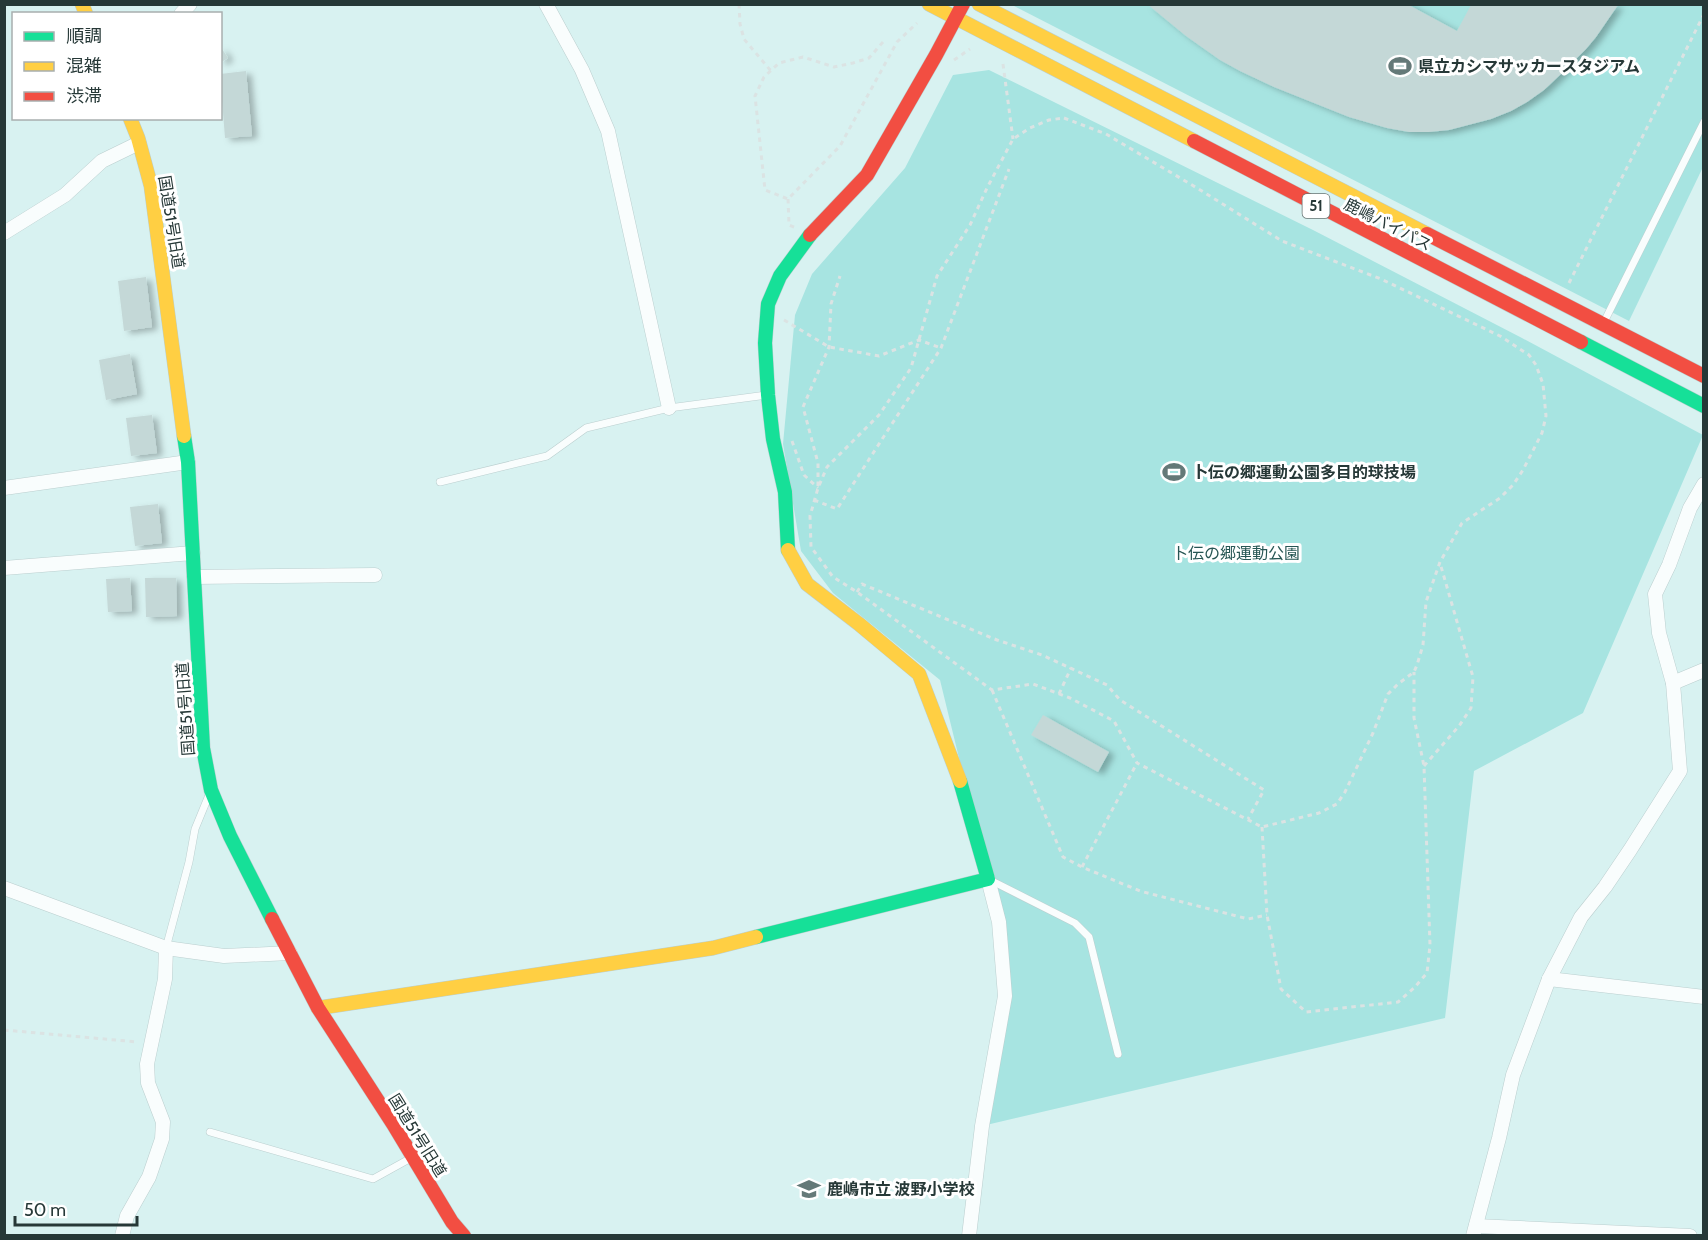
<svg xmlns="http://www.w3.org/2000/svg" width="1708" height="1240" viewBox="0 0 1708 1240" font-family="Cabin,'Noto Sans JP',sans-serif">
<defs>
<filter id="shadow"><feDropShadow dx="5.5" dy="3" stdDeviation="3" flood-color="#0004"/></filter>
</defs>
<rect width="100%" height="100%" fill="#d8f2f1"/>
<g fill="#a7e4e1">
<path d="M1012,5h691v162l-74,154z"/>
<path d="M989,70l324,160 209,108 181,97 -120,278 -109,58 -29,247 -463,108 23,-130 -6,-74 -59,-242 -107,-87 -32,-42 -18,-107 12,-129 17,-41 93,-106 48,-93z"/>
</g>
<g fill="#c4d8d7" filter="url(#shadow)">
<path d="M1147,4h260l50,27 14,-26h147l-22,32 -10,12 -25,25 -17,16 -17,12 -16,9 -20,8 -42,11 -20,2h-20l-22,-4 -38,-11 -75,-30 -34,-16 -20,-11 -34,-24z"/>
<path d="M220,46l8,12 -8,5z"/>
<path d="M246,71l6,65 -27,2 -5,-64z"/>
<path d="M146,277l6,50 -28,4 -6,-50z"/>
<path d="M130,354l7,40 -31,6 -7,-40z"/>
<path d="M152,415l5,38 -26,3 -5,-38z"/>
<path d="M158,504l4,39 -27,3 -5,-39z"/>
<path d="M130,578l2,33 -24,1 -2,-33z"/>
<path d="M145,578h31l1,38 -31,1z"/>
<path d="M1043,715l66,37 -11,20 -67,-37z"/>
</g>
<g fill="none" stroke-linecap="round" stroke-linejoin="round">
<g stroke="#bbcfcf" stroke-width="8">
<g id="lane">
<path d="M1604,322l100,-200"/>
<path d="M440,482l107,-26 39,-28 83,-20 98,-13"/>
<path d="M988,879l87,44 14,14 29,117"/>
<path d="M166,948l23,-86 6,-33 14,-34"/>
<path d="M210,1132l163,47 38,-21"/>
</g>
</g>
<g stroke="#bbcfcf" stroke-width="15">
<g id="street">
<path d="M546,4l36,66 26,61 61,277"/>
<path d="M181,14l9,-10"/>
<path d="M4,233l61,-38 37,-34 37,-18"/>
<path d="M4,488l184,-26"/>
<path d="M4,568l189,-15"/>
<path d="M194,577l181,-2"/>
<path d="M1673,683l31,-13"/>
<path d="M4,888l162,60 58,8 66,-3"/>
<path d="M1549,979l155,18"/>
<path d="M1476,1226l214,10"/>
<path d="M122,1236l5,-20 22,-39 13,-38 1,-17 -15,-39 -1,-19 18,-85 1,-31"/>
<path d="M969,1236l13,-110 23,-130 -6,-74 -11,-43"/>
<path d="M1473,1236l26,-98 14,-63 36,-96 32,-62 24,-30 25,-37 50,-79 -7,-88 -14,-50 -4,-39 14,-29 21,-57 14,-24"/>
</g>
</g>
<g stroke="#bbcfcf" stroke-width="15">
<g id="fast">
<path d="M1581,342l123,64"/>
<path d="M184,436l4,26 15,286 8,42 19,46 42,83"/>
<path d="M788,550l-3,-58 -12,-53 -5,-44 -3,-52 3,-39 12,-28 30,-41"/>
<path d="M756,937l232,-58 -28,-98"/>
</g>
</g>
<g stroke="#bbcfcf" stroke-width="15">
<g id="slow">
<path d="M82,4l4,10"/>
<path d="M929,4l265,137"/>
<path d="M979,4l448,230"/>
<path d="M130,118l8,20 13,48 33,250"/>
<path d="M788,550l19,34 52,40 60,50 41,107"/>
<path d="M318,1008l395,-60 43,-11"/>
</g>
</g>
<g stroke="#bbcfcf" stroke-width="15">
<g id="jam">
<path d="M1194,141l387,201"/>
<path d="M1427,234l277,142"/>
<path d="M810,235l57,-60 69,-120 27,-51"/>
<path d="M272,919l46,89 75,116 59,98 12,14"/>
</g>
</g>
<g stroke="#dbe3e3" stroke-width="3" stroke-dasharray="4.5 4.5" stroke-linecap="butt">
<path d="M739,4l1,20 4,15 27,32"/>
<path d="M883,42l-14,16 -16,5 -19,4 -31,-10 -24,6 -15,14 -9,19 10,94 23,9 52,-53 57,-104 20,-19"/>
<path d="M954,60l16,-11"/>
<path d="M1003,64l10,75"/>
<path d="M1064,118l42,16 91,54 85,53 99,38 119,57 29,19 7,10 7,19 3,32 -4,17 -19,37 -10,15 -13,13 -38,25 -22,39 -14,40 -3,43 -6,20 -3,7 -16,12 -10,10 -15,39 -28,59 -8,12 -18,9 -57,14 -125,-64 -23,-42 -44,-23 -37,-14 -41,6 -135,-98 -24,-15 -22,-30 -1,-31 8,-28 9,-21 52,-52 32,-47 26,-92 33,-51 17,-37 26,-49 17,-11 19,-8z"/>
<path d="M788,199l1,26 7,3"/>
<path d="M1569,283l135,-269"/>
<path d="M784,320l45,27 50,9 40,-16 22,8"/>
<path d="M792,441l12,34 14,13"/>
<path d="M818,486v-23l-15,-56 26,-60 2,-43 9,-28"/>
<path d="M814,500l23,9 104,-161 68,-179"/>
<path d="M857,592l5,-8 135,56 45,15 65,30 13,15 144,90 -16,29"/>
<path d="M992,690l71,167 19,10 58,24 108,28 19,-4"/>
<path d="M1059,694l12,-26"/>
<path d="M1424,766l35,-40 12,-18 2,-31 -33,-114"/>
<path d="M1262,827l5,88 14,74 25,23 92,-10 16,-14 13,-15 3,-28 -6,-179 -10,-48v-46"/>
<path d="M1082,867l55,-104"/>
<path d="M4,1030l134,12"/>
</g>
<use href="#lane" stroke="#f9fdfd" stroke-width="7"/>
<use href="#street" stroke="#f9fdfd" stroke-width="14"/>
<use href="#fast" stroke="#16e098" stroke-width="14"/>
<use href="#slow" stroke="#ffcf43" stroke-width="14"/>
<use href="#jam" stroke="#f24e42" stroke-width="14"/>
</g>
<defs>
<g id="stadium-bare" transform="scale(1.8)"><path d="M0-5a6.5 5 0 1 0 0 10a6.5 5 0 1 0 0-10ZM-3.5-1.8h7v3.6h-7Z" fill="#647978" stroke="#fff" stroke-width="2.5" paint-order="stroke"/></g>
<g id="school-bare" transform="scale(1.8)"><path d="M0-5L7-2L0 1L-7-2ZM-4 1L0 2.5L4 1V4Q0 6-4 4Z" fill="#647978" stroke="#fff" stroke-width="2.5" paint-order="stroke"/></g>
</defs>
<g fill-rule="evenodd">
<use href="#stadium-bare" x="1400" y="66"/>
<use href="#stadium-bare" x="1174" y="472"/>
<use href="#school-bare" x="809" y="1189"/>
</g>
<g text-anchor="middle" stroke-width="6" stroke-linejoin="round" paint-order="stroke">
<rect fill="#fff" stroke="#677473" stroke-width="1.5" x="1302.5" y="194" width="27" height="24" rx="4.5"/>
<g font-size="15" font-weight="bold" fill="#263837">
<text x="1316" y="211">51</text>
</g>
<g font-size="16" font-weight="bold" fill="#263837" stroke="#fff" text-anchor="start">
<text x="1418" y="72">県立カシマサッカースタジアム</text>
<text x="1192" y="478">卜伝の郷運動公園多目的球技場</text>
<text x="827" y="1195">鹿嶋市立 波野小学校</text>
</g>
<g font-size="16" fill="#263837" stroke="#fff">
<text transform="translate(172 222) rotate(81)" y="6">国道51号旧道</text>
<text transform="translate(1388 224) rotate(27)" y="6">鹿嶋バイパス</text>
<text transform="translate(185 709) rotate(-94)" y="6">国道51号旧道</text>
<text transform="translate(418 1135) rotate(58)" y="6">国道51号旧道</text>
</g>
<g font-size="16" fill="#275654" stroke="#fff">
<text x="1236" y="559">卜伝の郷運動公園</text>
</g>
</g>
<rect width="1708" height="1240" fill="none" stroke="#263837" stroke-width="12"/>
<rect x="12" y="12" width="210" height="108" fill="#ffffff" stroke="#a8afaf" stroke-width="1.5"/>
<rect x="24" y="32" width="30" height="9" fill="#16e098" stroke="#a8afaf" stroke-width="1.5"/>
<text x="66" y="42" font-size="18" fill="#263837">順調</text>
<rect x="24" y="62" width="30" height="9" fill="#ffcf43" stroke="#a8afaf" stroke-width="1.5"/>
<text x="66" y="72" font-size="18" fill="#263837">混雑</text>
<rect x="24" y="92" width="30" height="9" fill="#f24e42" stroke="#a8afaf" stroke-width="1.5"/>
<text x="66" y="102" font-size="18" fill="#263837">渋滞</text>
<path d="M15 1216v9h122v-9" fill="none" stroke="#263837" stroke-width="3"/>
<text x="24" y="1216" font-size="18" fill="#263837" stroke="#ffffff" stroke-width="4.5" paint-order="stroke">50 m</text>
</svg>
